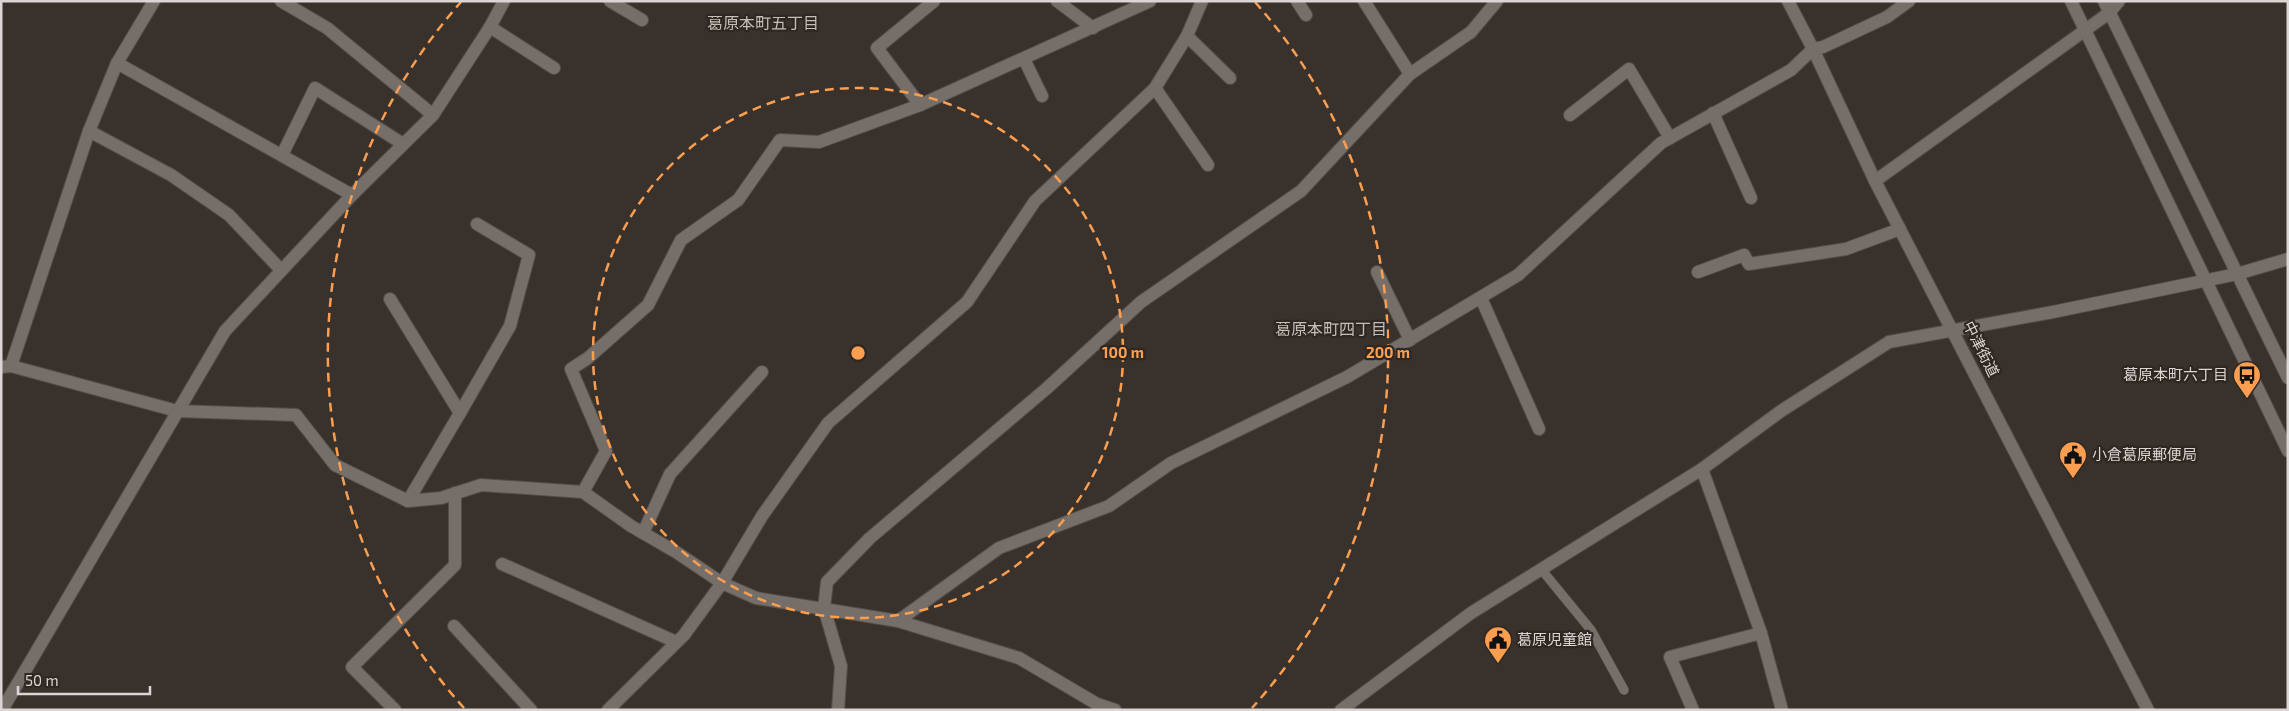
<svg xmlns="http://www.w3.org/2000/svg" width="2289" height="711" viewBox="0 0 2289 711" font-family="'Exo 2','Noto Sans JP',sans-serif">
<rect width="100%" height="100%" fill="#38312c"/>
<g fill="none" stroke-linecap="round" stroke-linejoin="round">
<g stroke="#544e49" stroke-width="10">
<path id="service" d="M1541,569l50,61 33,60"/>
</g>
<g stroke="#544e49" stroke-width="14">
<g id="minor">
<path d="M281,1l46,27 106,87"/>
<path d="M610,1l32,19"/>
<path d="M1057,1l36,27"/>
<path d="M1297,1l9,14"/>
<path d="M1364,1l46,73"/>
<path d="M1788,1l25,48 62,132 273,529"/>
<path d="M490,27l64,41"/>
<path d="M1187,36l43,42"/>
<path d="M1024,59l18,37"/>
<path d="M117,63l235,132"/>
<path d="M1155,88l53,77"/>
<path d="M920,105l-43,-57 57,-47"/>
<path d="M1713,113l38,85"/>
<path d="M1570,115l59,-46 41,69"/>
<path d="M89,131l82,44 58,40 52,55"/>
<path d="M282,155l33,-67 88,56"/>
<path d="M1875,181l234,-168 10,-12"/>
<path d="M1377,272l33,68"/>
<path d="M1698,272l46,-17 5,9 97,-15 54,-20"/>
<path d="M1481,298l58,131"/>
<path d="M390,299l70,114 -52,88"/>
<path d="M11,366l78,-235 28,-68 37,-62"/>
<path d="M1,367l10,-1 166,45 119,4 39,50 73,36 33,-3 40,-13 102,7 48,34 45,26 46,31 34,15 142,23 121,37 78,46 18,6"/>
<path d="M460,413l50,-87 19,-71 -52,-31"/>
<path d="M583,492l23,-41 -35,-82 17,-11 60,-53 33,-65 57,-40 42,-60 39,2 101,-37 230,-104"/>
<path d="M643,533l27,-59 92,-102"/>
<path d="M502,564l174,78"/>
<path d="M898,621l101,-73 110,-42 62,-43 176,-86 171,-102 143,-132 130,-73 22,-21 10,-2 64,-30 22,-16"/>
<path d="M454,626l77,84"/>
<path d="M2,710l223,-379 127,-136 81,-80 57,-88 14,-26"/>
<path d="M395,710l-43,-43 103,-102v-72"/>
<path d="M608,710l76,-75 38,-52 40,-67 66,-93 139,-121 68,-101 120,-113 32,-52 15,-35"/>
<path d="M838,710l3,-44 -17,-58 3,-26 43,-44 176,-149 95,-87 160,-111 109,-117 61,-42 26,-31"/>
<path d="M1341,710l130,-97 231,-144 79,-58 108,-69 164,-30 184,-38 51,-15"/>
<path d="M1693,710l-23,-53 91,-24"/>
</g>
</g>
<g stroke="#544e49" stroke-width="14">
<g id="tertiary">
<path d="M2071,1l217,450"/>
<path d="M2104,1l184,377"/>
<path d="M1702,469l59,164 21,77"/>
</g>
</g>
<use href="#service" stroke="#766e68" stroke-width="9"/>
<use href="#minor" stroke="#766e68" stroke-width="12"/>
<use href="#tertiary" stroke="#766e68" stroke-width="12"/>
</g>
<g fill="none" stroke="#fb9e50" stroke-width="2.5" stroke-dasharray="9 6">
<circle cx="858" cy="353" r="265"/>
<path d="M464 708A530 530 0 0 1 461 2M1255 2A530 530 0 0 1 1252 708"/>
</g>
<defs>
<g id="bus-pin" transform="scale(1.4375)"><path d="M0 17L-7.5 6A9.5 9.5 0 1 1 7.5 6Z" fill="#fb9e50" stroke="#2e2722"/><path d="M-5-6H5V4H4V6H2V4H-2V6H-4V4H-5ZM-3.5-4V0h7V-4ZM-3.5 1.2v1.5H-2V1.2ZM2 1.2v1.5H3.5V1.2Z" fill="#111"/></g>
<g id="civic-pin" transform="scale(1.4375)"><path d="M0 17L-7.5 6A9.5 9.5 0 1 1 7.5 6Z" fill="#fb9e50" stroke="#2e2722"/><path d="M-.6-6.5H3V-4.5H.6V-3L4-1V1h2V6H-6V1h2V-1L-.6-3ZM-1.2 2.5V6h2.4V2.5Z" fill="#111"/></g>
</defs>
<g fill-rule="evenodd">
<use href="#bus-pin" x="2247" y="375"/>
<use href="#civic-pin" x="2073" y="455"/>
<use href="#civic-pin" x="1498" y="640"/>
</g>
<g text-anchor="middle" stroke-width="4.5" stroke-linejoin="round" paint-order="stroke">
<g font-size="15" fill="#dbd6d3" stroke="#2e2722">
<text transform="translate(1981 349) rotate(63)" y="5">中津街道</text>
</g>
<g font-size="15" fill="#dbd6d3" stroke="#2e2722" text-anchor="start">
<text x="2228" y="380" text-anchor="end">葛原本町六丁目</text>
<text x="2092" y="460">小倉葛原郵便局</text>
<text x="1517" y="645">葛原児童館</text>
</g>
<g font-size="16" fill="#c6bdb6" stroke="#2e2722">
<text x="763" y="29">葛原本町五丁目</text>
<text x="1331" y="335">葛原本町四丁目</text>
</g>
</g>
<circle cx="858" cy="353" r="8" fill="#fb9e50" stroke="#2e2722" stroke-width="2.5"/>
<g font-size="15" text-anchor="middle" font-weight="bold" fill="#fb9e50" stroke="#2e2722" stroke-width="4.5" stroke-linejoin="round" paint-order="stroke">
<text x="1123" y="358">100 m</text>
<text x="1388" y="358">200 m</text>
</g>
<rect width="2289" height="711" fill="none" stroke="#dbd6d3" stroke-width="5"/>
<path d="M18 686v8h132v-8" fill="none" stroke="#dbd6d3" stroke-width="2.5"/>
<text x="25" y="686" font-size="15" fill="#dbd6d3" stroke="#2e2722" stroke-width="4" paint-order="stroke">50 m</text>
</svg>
